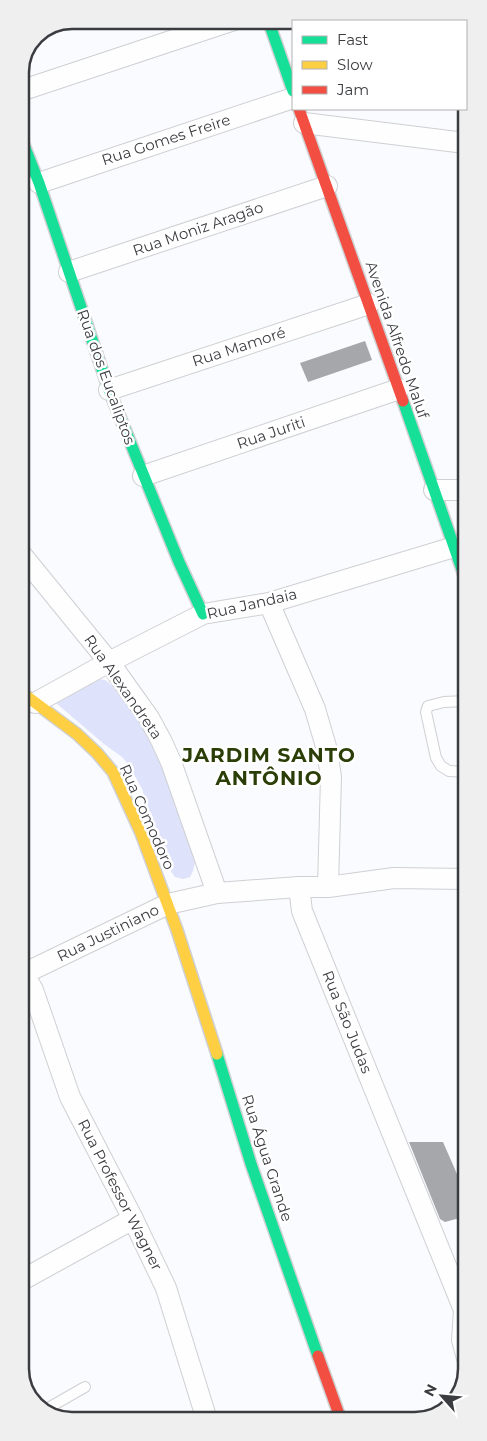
<svg xmlns="http://www.w3.org/2000/svg" width="487" height="1441" viewBox="0 0 487 1441" font-family="Montserrat,sans-serif">
<rect width="100%" height="100%" fill="#fafbfe"/>
<path fill="#dee3fb" d="M94,679c4,0 8,0 11,1 7,4 12,12 16,17 36,45 52,99 72,152l2,14 -2,8 -3,6 -7,2 -8,-2 -8,-11 -25,-77 -13,-24 -7,-8 -18,-13 -48,-41 1,-5z"/>
<g fill="#a6a7aa">
<path d="M365,341l7,19 -64,22 -8,-19z"/>
<path d="M409,1142h34l24,55v19l-22,6 -5,-3z"/>
</g>
<g fill="none" stroke-linecap="round" stroke-linejoin="round">
<g stroke="#cfd0d3" stroke-width="12">
<g id="lane">
<path d="M466,701l-22,1 -16,4 -2,6 10,46 5,8 8,5 17,1"/>
<path d="M43,1411l42,-24"/>
</g>
</g>
<g stroke="#cfd0d3" stroke-width="22">
<g id="street">
<path d="M20,91l214,-71"/>
<path d="M304,123l161,20"/>
<path d="M39,183l254,-85"/>
<path d="M69,272l258,-86"/>
<path d="M109,390l260,-86"/>
<path d="M143,476l256,-87"/>
<path d="M434,490h32"/>
<path d="M21,554l88,108 40,56 12,22 10,22 46,131"/>
<path d="M269,603l46,106 12,41 4,27 -3,110"/>
<path d="M35,703l74,-41 94,-48 66,-11 185,-56"/>
<path d="M299,887l3,24 162,399"/>
<path d="M21,969l12,21 37,107 63,122 33,69 41,132"/>
<path d="M21,975l147,-71 49,-11 82,-6h29l66,-9 72,1"/>
<path d="M22,1280l111,-61"/>
<path d="M467,1306l-3,4 -2,30 5,18"/>
</g>
</g>
<g stroke="#cfd0d3" stroke-width="14">
<g id="fast">
<path d="M268,20l25,71"/>
<path d="M20,135l19,48 70,207 70,172 24,52"/>
<path d="M403,401l63,180"/>
<path d="M217,1054l34,110 67,192"/>
</g>
</g>
<g stroke="#cfd0d3" stroke-width="14">
<path id="slow" d="M21,692l56,42 20,19 16,19 28,61 36,97 40,124"/>
</g>
<g stroke="#cfd0d3" stroke-width="14">
<g id="jam">
<path d="M299,109l104,292"/>
<path d="M318,1356l23,64"/>
</g>
</g>
<use href="#lane" stroke="#fefeff" stroke-width="10"/>
<use href="#street" stroke="#fefeff" stroke-width="20"/>
<use href="#fast" stroke="#16e098" stroke-width="11"/>
<use href="#slow" stroke="#ffcf43" stroke-width="11"/>
<use href="#jam" stroke="#f24e42" stroke-width="11"/>
</g>
<g text-anchor="middle" stroke-width="5" stroke-linejoin="round" paint-order="stroke">
<g font-size="15" fill="#3b3c40" stroke="#fff">
<text transform="translate(166 140) rotate(-18)" y="5">Rua Gomes Freire</text>
<text transform="translate(198 229) rotate(-19)" y="5">Rua Moniz Aragão</text>
<text transform="translate(397 340) rotate(71)" y="5">Avenida Alfredo Maluf</text>
<text transform="translate(239 347) rotate(-18)" y="5">Rua Mamoré</text>
<text transform="translate(106 377) rotate(70)" y="5">Rua dos Eucaliptos</text>
<text transform="translate(271 433) rotate(-19)" y="5">Rua Juriti</text>
<text transform="translate(252 604) rotate(-13)" y="5">Rua Jandaia</text>
<text transform="translate(123 687) rotate(55)" y="5">Rua Alexandreta</text>
<text transform="translate(147 817) rotate(66)" y="5">Rua Comodoro</text>
<text transform="translate(108 933) rotate(-26)" y="5">Rua Justiniano</text>
<text transform="translate(347 1022) rotate(68)" y="5">Rua São Judas</text>
<text transform="translate(267 1158) rotate(72)" y="5">Rua Água Grande</text>
<text transform="translate(120 1195) rotate(63)" y="5">Rua Professor Wagner</text>
</g>
<g font-size="20" font-weight="bold" letter-spacing="1" fill="#2b3e08" stroke="#fff">
<text x="269" y="762">JARDIM SANTO<tspan x="269" dy="23">ANTÔNIO</tspan></text>
</g>
</g>
<path d="M0 0H487V1441H0ZM72 29H415A43 43 0 0 1 458 72V1369A43 43 0 0 1 415 1412H72A43 43 0 0 1 29 1369V72A43 43 0 0 1 72 29Z" fill="#efeff0" fill-rule="evenodd"/>
<path fill="none" stroke="#3b3c40" stroke-width="2.5" d="M72 29H415A43 43 0 0 1 458 72V1369A43 43 0 0 1 415 1412H72A43 43 0 0 1 29 1369V72A43 43 0 0 1 72 29Z"/>
<rect x="292" y="20" width="175" height="90" fill="#ffffff" stroke="#b1b1b3"/>
<rect x="302" y="36" width="25" height="8" fill="#16e098" stroke="#b1b1b3"/>
<text x="337" y="45" font-size="15" fill="#3b3c40">Fast</text>
<rect x="302" y="61" width="25" height="8" fill="#ffcf43" stroke="#b1b1b3"/>
<text x="337" y="70" font-size="15" fill="#3b3c40">Slow</text>
<rect x="302" y="86" width="25" height="8" fill="#f24e42" stroke="#b1b1b3"/>
<text x="337" y="95" font-size="15" fill="#3b3c40">Jam</text>
<g transform="translate(442 1396) rotate(297)" stroke="#ffffff" stroke-width="4" paint-order="stroke">
<path d="M0-4L9 19L0 12L-9 19Z" fill="#3b3c40"/>
<text y="-8" font-size="14" font-weight="bold" text-anchor="middle" fill="#3b3c40">N</text>
</g>
</svg>
